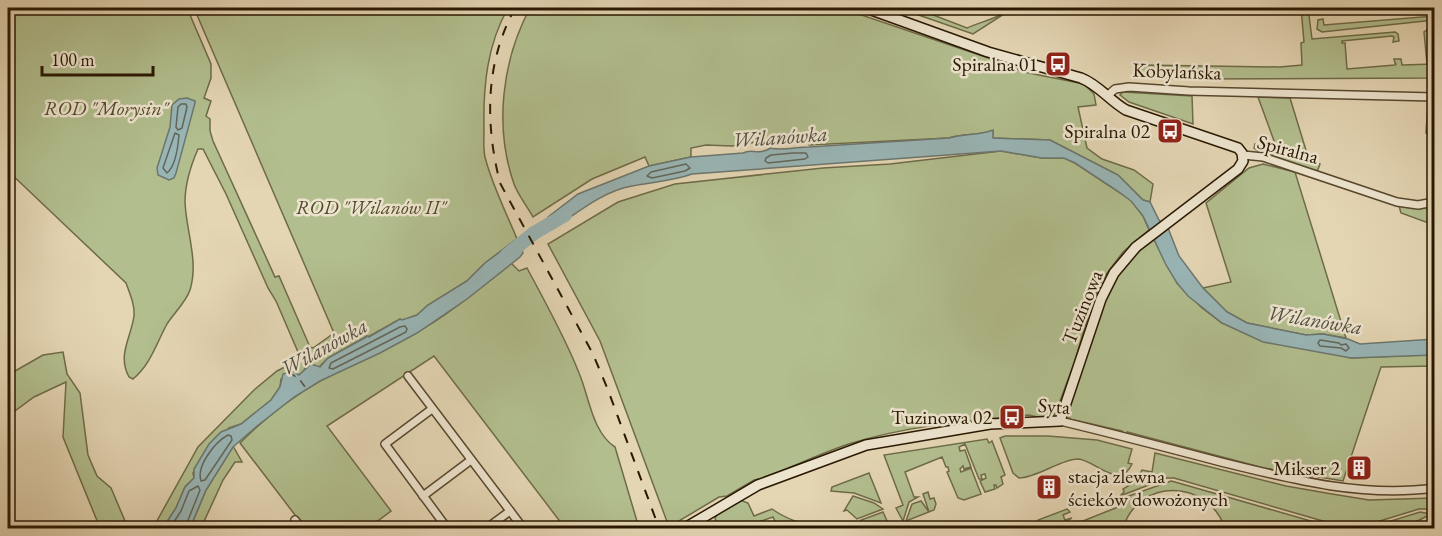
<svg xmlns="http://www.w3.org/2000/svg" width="1442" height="536" viewBox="0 0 1442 536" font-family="'EB Garamond',serif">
<rect width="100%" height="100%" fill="#e4d5b3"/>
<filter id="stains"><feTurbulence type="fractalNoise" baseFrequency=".00333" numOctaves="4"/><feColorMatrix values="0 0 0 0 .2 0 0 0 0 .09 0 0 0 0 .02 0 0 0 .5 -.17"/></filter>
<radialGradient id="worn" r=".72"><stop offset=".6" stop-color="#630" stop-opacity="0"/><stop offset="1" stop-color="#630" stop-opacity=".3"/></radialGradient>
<g fill="#b2be8e" stroke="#6e6b48" stroke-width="1.5">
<path d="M8,8h179l24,56v14l-7,20 7,3 -5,15 4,3v12l3,10 62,136 4,-1 31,71 3,1 21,-15 -140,-325h314c-21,37 -25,79 -24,121 0,9 -1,19 1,28 7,28 21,55 32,82l-32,24 -18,18 -39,24 -11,10 -15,6 -2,-2 -32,18 -1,-1 -39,22 -9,9h-13l-3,5 -4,3 -4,-1 -14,5 -1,8 -9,13 -30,24 -12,4 -36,45 1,5 -9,9 -9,21 -13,20h-10l45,-81 56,-57 23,-19 24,-12 -25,-58 -8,-13 -42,-94 -23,-45h-5c-7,16 -13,35 -13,53 1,29 14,59 5,88 -4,12 -16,23 -23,34 -11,20 -16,40 -34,55l-4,-2c-12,-22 2,-39 5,-61 1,-11 -4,-22 -8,-33l-118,-112z"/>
<path d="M530,8h311l165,56 18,8 60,12 10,10 2,11 -18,2 9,41 15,11 32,11 19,14 -3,18 -7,-2 -25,-25 -68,-35 -57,-2v-7c-15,5 -29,2 -44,7l-140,7 -3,-11 -74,12 -26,-1 -15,3v9l-42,9 -4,-9 -53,22 -59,38c-6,-11 -15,-22 -19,-33 -20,-57 -12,-124 16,-176z"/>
<path d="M906,8h9l52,20c15,-7 32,-9 42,-20l3,1 -39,25 -63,-22z"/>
<path d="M1301,8h7l4,31 83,-7 3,2 1,7 -6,1 1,-5 -2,-1 -50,5v2h3l2,26 48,-4 1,-1 -1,-1 -1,-4h7l1,6 32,-1v14l-259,1 -33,-3 -1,-11 139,2 22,-2 -1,-22 3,-1z"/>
<path d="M1434,16v4l-112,12 -5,-3 1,-9 5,-1 1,6z"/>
<path d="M1434,28v35l-7,1 -3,-32 3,-2z"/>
<path d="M1123,92l69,4 1,28 -64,-22 -9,-7z"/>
<path d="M1258,97l32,1 19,62 11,4 -3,8 -44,-14c-5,-6 -14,-4 -19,-10l1,-4 22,5z"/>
<path d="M1428,102h6v31h-8z"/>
<path d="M1001,151l41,7h22l11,5 56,37 12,16 6,14 -26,22 -21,28 -10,23 -18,61 -19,50c-10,5 -16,4 -26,1 -59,6 -119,10 -177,28 -29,9 -57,23 -85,34l-13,3 -27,16 -8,1 -50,30 -69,-186 -52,-97 70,-42 57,-18 148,-16 67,-4z"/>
<path d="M1263,164l32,8 51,166 -23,-4 -17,1 -59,-12 -20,-11 -24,-24 28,-6 -25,-79 43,-35z"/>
<path d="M1399,206l35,2v17l-33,-12z"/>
<path d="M1153,238l24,45 25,25 20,15 129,35 70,-3 13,-4v15l-53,1 -38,114 -79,-13 -137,-36 -1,2 -4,-3 -52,-12 -3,-5 38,-115 10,-23 14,-18z"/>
<path d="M511,263l8,8 8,-3c18,34 38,69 52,105 10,23 13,59 36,74l24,81h-74l-131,-172 -107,70 64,85 -23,17h-63l-65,-85c24,-24 50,-45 80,-62 31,-16 63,-30 94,-47 35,-19 66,-46 97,-71z"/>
<path d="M63,352l4,22 13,19 8,62 9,21 14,12 17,40h-28l-37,-91 3,-55 -32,15 -26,19v-41l35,-20z"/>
<path d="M1005,436h43l49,4 35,9 -4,14 4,1c-12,27 -37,-4 -54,-5 -17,0 -41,19 -59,19l-6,-5 -13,-35z"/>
<path d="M987,439l2,4 3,-2 13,34 -4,2 2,7 -6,4 -1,-3h-2l1,4 -10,3 -5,-11 6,-3 -1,-4 -4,1 1,4h-3l-14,-35 -6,3 1,4 5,-1 6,17 -7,2 -1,-3 -3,3 1,3 10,-4 10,26 -17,6 -6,-2 -11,-26 2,-1 -1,-4h-2l-4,-10 -37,15 9,25h4l-9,5 -6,19 -7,-13 7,-3 -19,-50z"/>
<path d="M233,446l9,16h-7l-12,18 -22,48h-11l16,-38z"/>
<path d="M1155,453l131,33 46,8 37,6 65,-2v15l-8,-4h-7l-62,19h-10l-173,-50h-7l-47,18 4,-4 -1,-3 13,-8 6,-11 10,2z"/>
<path d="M869,473l12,30 -27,-10 -23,-2 1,-4z"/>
<path d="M1171,481l4,1 160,46h-110c-17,-49 -86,-51 -102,0h-90l5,-8 29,-11 3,3 -7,3 2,5 7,-2 -6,3 3,5 5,-2v-2l9,-1 40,-16v-7z"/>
<path d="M928,492l2,7 4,-1 2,6 -2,6 -28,11 6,-17 9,-3 8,11 -6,-18z"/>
<path d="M853,496l21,7 9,6 -26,10 -10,-9 -3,1z"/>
<path d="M740,500l8,3 6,13 18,-7c16,11 34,18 53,14l2,5h-49l-5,-11 -32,11h-23l-3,-10 3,-5z"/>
<path d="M883,512l5,11 -3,5h-19l-6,-5 1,-3z"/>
<path d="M1420,512l11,2 -27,14h-19l-4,-4z"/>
</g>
<g fill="#99b6b7" stroke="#6c776f" stroke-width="1.5">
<path d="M187,98l8,3v2l-19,70 -2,5 -5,2 -11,-5 -1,-7 13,-41 2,-22 7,-6z"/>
<path d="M993,130v8l57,2 68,35 25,25 7,2 9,18 9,8 11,28 24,32 24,24 20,11 59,12 17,-1 25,5 12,5 74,-5v16l-83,3 -88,-16 -41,-19 -34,-27 -11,-13 -11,-18 -23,-49 -12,-15 -12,-9 -44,-29 -11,-5h-22l-41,-7 -309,23c-19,7 -40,8 -60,12 -29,5 -55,27 -79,43l-5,-12 30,-23 71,-28 42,-9 52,-4c10,-5 14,3 28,-5 9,3 26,-1 38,-1l140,-9c16,-5 29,-2 44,-8z"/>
<path d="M517,239l6,14 -3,4 -53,42 -50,34 -37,20 -60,28 -26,16 -37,29 -24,21 -27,43 -16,38h-27l13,-20 9,-21 9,-9v-9l15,-25 12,-12 20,-8 30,-24 9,-13 3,-13 10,-3 6,4 12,-11 9,3 8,-9 40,-22 1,1 31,-18 2,1 15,-5 11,-10 39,-24 18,-18z"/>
</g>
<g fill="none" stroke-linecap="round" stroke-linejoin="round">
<g stroke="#61675c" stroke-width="1.5">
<path d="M181,104h5l1,3 -5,21 -4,2 -2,-3 2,-20z"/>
<path d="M175,133l4,2c-1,12 -3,31 -12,38l-4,-5z"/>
<path d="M793,153h13l2,4 -3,2 -37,4 -3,-2 1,-3 5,-3z"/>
<path d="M686,164l4,4 -5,3 -33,7 -5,-2 4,-4z"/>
<path d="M405,326l2,3 -1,3 -73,37 -4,-1 2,-5 69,-36z"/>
<path d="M1320,340l19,3 2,2 5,-1 3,4 -3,3 -5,-3 -21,-2 -2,-3z"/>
<path d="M228,435l3,1 1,4 -27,40 -4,1c-5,-15 14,-39 27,-46z"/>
<path d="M170,528l11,-17 8,-20 9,-5 2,4 -15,38"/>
</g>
<path stroke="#99b6b7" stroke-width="14" d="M507,255l27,-22 31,-18"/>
<path stroke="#504f41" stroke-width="1.5" stroke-dasharray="8 6" stroke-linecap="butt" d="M289,372l11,8 8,11"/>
<g stroke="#58472e" stroke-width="10">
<g id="street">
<path d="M1107,96l8,-7 14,-2 60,4 245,6"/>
<path d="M1243,155l20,2 134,45 21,3 16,-3"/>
<path d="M408,376l115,152"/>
<path d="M432,409l-47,35 62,84"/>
<path d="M1060,421c54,13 108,27 161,41 69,17 142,36 213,26"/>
<path d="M423,496l48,-36"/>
<path d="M295,520l6,8"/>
<path d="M487,528l23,-17"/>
</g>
</g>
<g stroke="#291802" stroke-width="12">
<path id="secondary" d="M685,528l73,-43 108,-40 124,-21 70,-3 41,-122 13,-26 22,-26 102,-78 5,-8 -1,-8 -4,-5 -112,-38c-16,-9 -27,-25 -45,-32l-93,-26 -122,-44"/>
</g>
<use href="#street" stroke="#ede4ce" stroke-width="7"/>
<use href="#secondary" stroke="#ede4ce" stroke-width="9"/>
<path stroke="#291802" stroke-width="2" stroke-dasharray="10 10" stroke-linecap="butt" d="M515,8c-30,55 -30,115 -15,175l93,171 15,36 51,138"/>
</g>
<defs>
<g id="bus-square" transform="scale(1.35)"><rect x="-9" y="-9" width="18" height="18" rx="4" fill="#8f2418" stroke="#ede4ce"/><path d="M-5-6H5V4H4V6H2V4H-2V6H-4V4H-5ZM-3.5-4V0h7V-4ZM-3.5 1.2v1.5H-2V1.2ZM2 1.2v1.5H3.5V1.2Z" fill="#fff"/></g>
<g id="building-square" transform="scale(1.35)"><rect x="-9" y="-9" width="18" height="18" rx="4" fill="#8f2418" stroke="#ede4ce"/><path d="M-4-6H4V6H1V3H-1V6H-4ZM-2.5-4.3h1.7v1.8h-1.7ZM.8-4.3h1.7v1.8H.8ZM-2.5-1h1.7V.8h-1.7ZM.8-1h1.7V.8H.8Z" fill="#fff"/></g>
</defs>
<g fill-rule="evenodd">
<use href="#bus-square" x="1058" y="64"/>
<use href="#bus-square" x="1170" y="131"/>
<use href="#bus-square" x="1012" y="417"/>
<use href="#building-square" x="1359" y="468"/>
<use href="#building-square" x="1049" y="487"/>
</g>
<g text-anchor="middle" stroke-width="5" stroke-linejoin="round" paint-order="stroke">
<g font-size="20" fill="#291802" stroke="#ede4ce" text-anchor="end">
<text x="1038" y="71">Spiralna 01</text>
<text x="1150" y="138">Spiralna 02</text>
<text x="992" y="424">Tuzinowa 02</text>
<text x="1340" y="475">Mikser 2</text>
<text x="1068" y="483" text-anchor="start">stacja zlewna<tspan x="1068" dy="23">ścieków dowożonych</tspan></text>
</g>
<g font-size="20" fill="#291802" stroke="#ede4ce">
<text transform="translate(1177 71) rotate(2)" y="7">Kobylańska</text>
<text transform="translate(1288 149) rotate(15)" y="7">Spiralna</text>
<text transform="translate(1082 307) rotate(-68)" y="7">Tuzinowa</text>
<text transform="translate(1054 406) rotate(4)" y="7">Syta</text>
</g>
<g font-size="20" font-style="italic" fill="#524a2c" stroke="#ede4ce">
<text x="106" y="115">ROD "Morysin"</text>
<text x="371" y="214">ROD "Wilanów II"</text>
</g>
<g font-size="21" font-style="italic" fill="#504f41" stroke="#ede4ce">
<text transform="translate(780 137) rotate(-4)" y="7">Wilanówka</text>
<text transform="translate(1315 320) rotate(9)" y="7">Wilanówka</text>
<text transform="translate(324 347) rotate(-29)" y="7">Wilanówka</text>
</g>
</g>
<rect width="1442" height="536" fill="none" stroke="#e4d5b3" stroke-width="30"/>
<rect x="9" y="9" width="1424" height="518" fill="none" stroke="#291802" stroke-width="3"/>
<rect x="15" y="15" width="1412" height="506" fill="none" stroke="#291802" stroke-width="1.5"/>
<path d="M42 66v9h111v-9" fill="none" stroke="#291802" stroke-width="3"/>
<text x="51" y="66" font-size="18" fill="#291802" stroke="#ede4ce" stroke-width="4.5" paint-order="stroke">100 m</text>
<rect width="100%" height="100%" filter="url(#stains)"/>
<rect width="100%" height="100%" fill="url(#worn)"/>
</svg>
